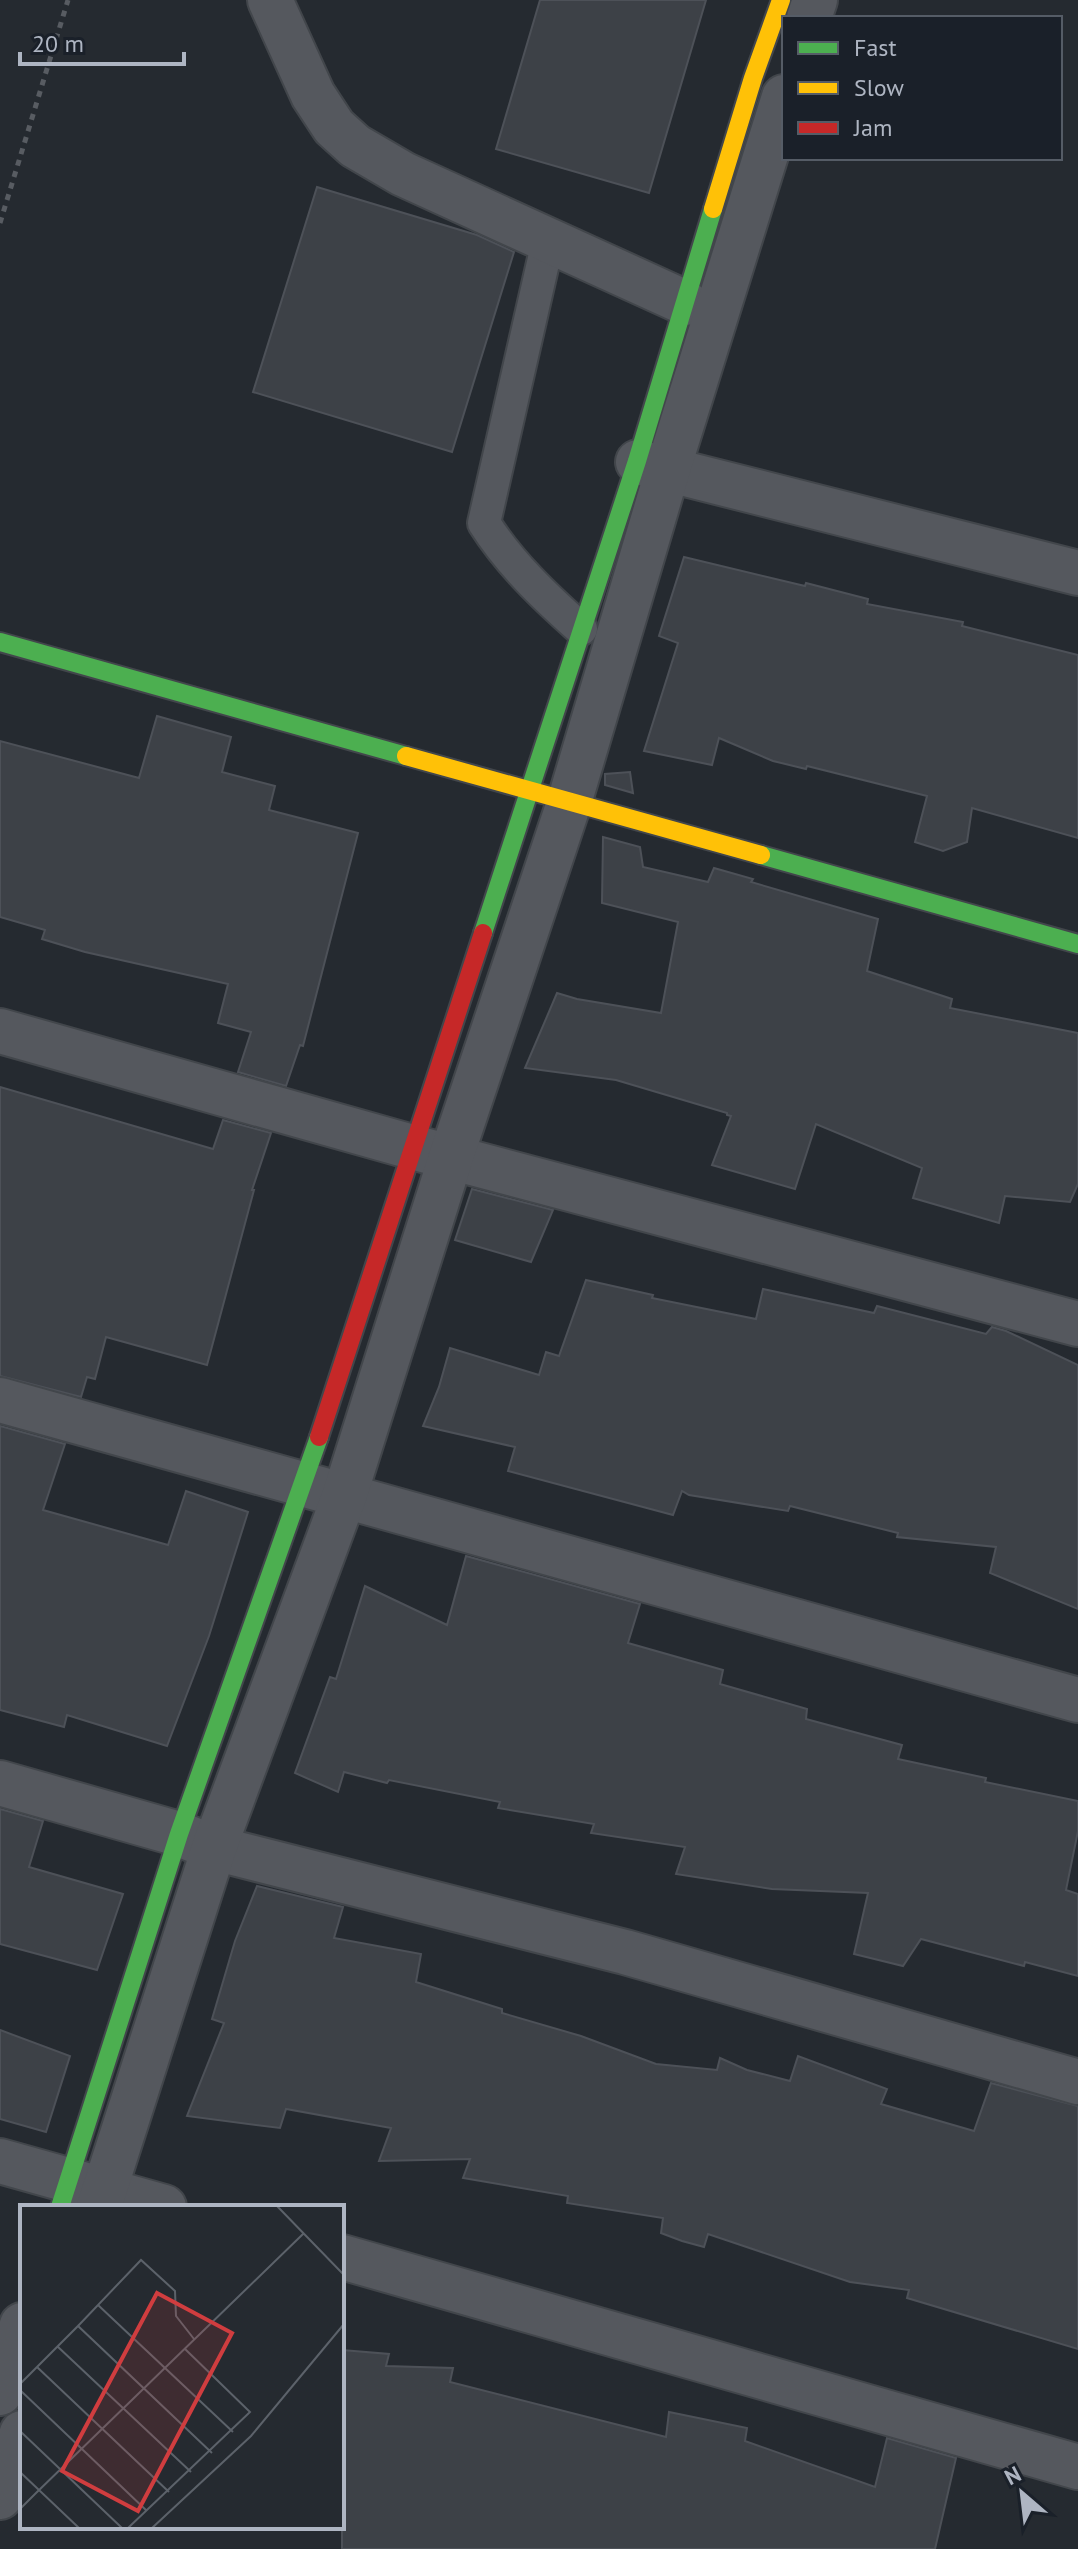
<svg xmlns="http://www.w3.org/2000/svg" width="1078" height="2549" viewBox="0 0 1078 2549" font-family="'PT Sans',sans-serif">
<rect width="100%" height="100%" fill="#252a30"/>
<g fill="#3d4147" stroke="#4d5158" stroke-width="2">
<path d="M540,0h166l-57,193 -153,-44z"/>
<path d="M317,187l160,48 37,17 -62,200 -199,-60z"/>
<path d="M684,557l121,29 1,-3 62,16 -1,5 96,18 -1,4 116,29v183l-106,-30 -5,34 -24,9 -28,-9 12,-46 -120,-30 -1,3 -33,-8 -54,-23 -7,27 -68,-14 34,-108 -19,-7z"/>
<path d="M157,716l74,21 -9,35 53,14 -6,24 89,23 -55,213 -3,-1 -14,41 -48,-14 13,-40 -33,-9 10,-39 -143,-32 -43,-13 3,-9 -45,-13v-176l139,37z"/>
<path d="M630,772l3,21 -28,-8v-11z"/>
<path d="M603,837l37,10 3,20 65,15 6,-14 39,11 -2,3 127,37 -11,52 85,28 -2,9 128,25v151l-8,18 -65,-6 -6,27 -86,-25 9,-30 -106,-44 -21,65 -83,-24 19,-49 -4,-1v-2l-111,-33 -91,-12 32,-75 20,6 84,14 17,-91 -76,-19z"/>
<path d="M0,1087l213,62 10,-29 48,13 -19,57h2l-47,175 -101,-28 -11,42 -8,-2 -6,20 -81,-21z"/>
<path d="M472,1189l81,21 -22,52 -76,-22z"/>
<path d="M586,1280l67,15 -1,3 104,21 7,-30 111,24 3,-7 109,28 6,-7 14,4 72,34v244l-88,-36 6,-26 -99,-10 1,-4 -108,-27 -2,5 -99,-16 -7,-4 -9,24 -165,-44 7,-24 -92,-21 16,-39 11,-39 89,27 7,-23 13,4z"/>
<path d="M0,1426l65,18 -22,66 125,35 18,-54 62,21 -39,124 -42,110 -100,-31 -3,12 -64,-17z"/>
<path d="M466,1556l174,48 -12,39 95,27 -3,14 87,25 -1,10 96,26 -4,14 88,19 -1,4 93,19v30l-12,59 12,4v82l-53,-14 -1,4 -103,-27 -18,27 -49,-12 14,-61 -96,-4 -96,-15 9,-27 -94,-14 3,-9 -96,-16 2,-6 -111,-22 -2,3 -43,-11 -6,20 -43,-19 35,-96 6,2 29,-93 82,39z"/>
<path d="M0,1809l43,12 -14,46 94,27 -26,76 -97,-26z"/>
<path d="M257,1886l86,21 -9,31 87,16 -5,28 86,27v4l79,23 75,28 61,6 3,-12 27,12 43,11 8,-25 89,33 -6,15 93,27 17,-48 87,23v243l-171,-51 2,-8 -59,-8 -142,-48 -4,13 -22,-6 -21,-8 2,-15 -96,-15 1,-7 -105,-18 7,-19 -91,2 12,-33 -105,-19 -6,19 -93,-12 37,-93 -12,-4 23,-78z"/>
<path d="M0,2030l70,26 -24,76 -46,-13z"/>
<path d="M342,2350l47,4 -3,12 67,2 -3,14 216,55 3,-25 78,16 -2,13 130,46 12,-49 69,20 -21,91h-593z"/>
</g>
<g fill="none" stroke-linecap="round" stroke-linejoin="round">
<g stroke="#42464b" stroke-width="36">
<path id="lane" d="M548,241l-64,282c26,41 61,74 97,106"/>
</g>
<g stroke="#42464b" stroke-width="48">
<g id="street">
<path d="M270,0l43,95 21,32 21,19 48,28 283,129"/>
<path d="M809,18l6,-18"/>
<path d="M638,462l440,111"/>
<path d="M0,1031l412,116 666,177"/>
<path d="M0,1400l1078,300"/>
<path d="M0,1783l179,51 35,14 411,104 453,130"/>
<path d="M0,2161l164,46"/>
<path d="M99,2207l115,-359 130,-351 107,-340 118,-354 99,-334 116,-372"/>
<path d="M342,2257l736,210"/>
<path d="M0,2393l22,-68"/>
<path d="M0,2497l22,-64"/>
</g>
</g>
<g stroke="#42464b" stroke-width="22">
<g id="fast">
<path d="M0,642l406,114"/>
<path d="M761,855l317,89"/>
<path d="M483,933l154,-472 76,-252"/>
<path d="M60,2207l119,-373 140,-397"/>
</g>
</g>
<g stroke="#42464b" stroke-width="22">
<g id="slow">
<path d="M713,209l40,-131 28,-78"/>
<path d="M406,756l355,99"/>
</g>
</g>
<g stroke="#42464b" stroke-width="22">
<path id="jam" d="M319,1437l164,-504"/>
</g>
<path stroke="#585c62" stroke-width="5" stroke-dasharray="6 6" stroke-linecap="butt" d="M0,223l68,-223"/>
<use href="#lane" stroke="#55585e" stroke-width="32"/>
<use href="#street" stroke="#55585e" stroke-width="44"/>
<use href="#fast" stroke="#4caf50" stroke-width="18"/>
<use href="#slow" stroke="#ffc107" stroke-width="18"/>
<use href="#jam" stroke="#c62828" stroke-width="18"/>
</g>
<g transform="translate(20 2205)">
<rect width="324" height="324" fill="#252a30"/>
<path fill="none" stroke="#5c626a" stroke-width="2" d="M257,1l67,69M78,100l135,127M58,121l63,-66 34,31 1,25 18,23M37,141l134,126M17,162l132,125M0,179l58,-58 134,127M0,185l127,121M0,226l102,97M0,267l59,56M15,289l268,-260M0,304l18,-18M108,323l122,-116 -65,-63M132,323l99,-92 93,-112"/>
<path fill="#d03d3f" fill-opacity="0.15" stroke="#d03d3f" stroke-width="4" d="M137,88l75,40 -94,178 -76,-40z"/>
<rect width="324" height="324" fill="none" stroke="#aeb5c2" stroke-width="4"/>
</g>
<rect x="782" y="16" width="280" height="144" fill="#1a2029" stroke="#555c66" stroke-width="2"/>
<rect x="798" y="42" width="40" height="12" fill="#4caf50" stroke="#555c66" stroke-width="2"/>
<text x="854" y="56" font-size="24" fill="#aeb5c2">Fast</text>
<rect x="798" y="82" width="40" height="12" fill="#ffc107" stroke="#555c66" stroke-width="2"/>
<text x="854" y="96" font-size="24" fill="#aeb5c2">Slow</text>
<rect x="798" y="122" width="40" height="12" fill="#c62828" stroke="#555c66" stroke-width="2"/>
<text x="854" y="136" font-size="24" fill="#aeb5c2">Jam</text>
<g transform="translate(1022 2493) rotate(332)" stroke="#1a2029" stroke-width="6" paint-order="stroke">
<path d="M0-6L14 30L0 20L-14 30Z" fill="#aeb5c2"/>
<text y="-12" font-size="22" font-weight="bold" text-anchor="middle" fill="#aeb5c2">N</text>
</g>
<path d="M20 52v12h164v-12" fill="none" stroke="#aeb5c2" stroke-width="4"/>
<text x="32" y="52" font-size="24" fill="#aeb5c2" stroke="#1a2029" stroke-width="6" paint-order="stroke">20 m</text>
</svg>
